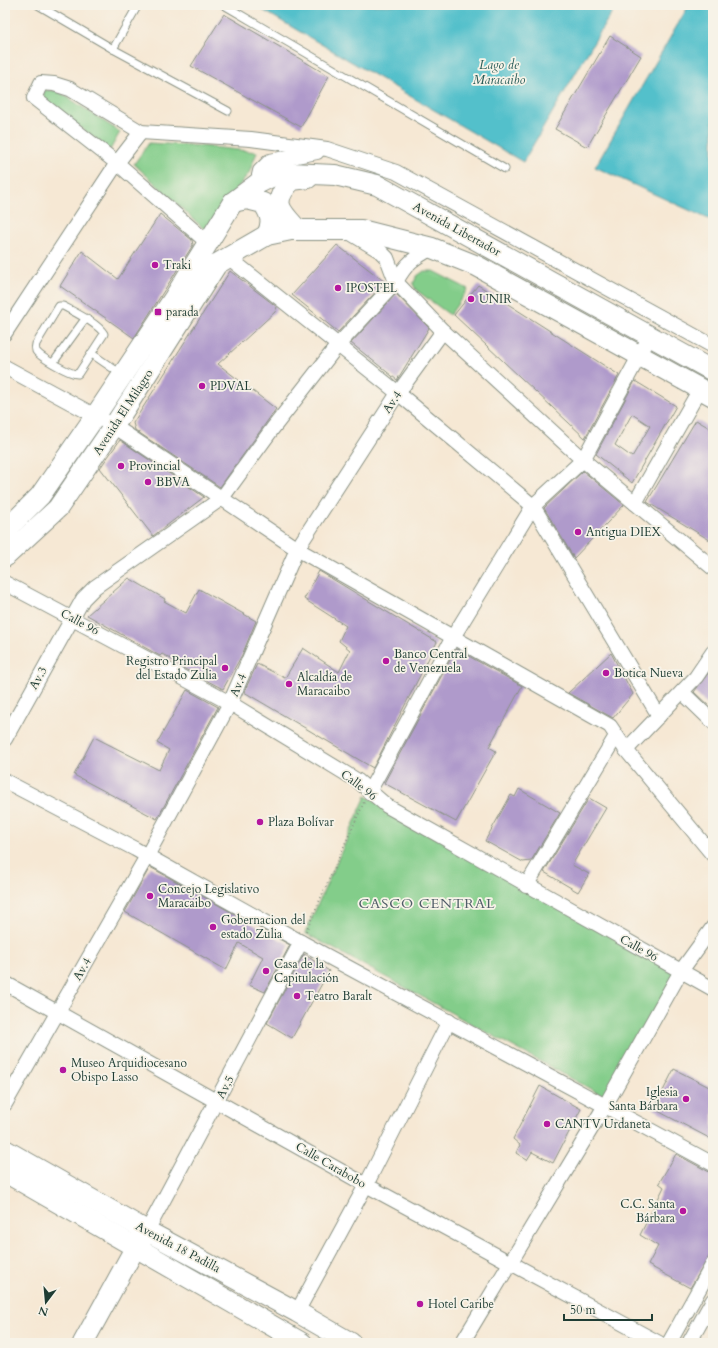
<svg xmlns="http://www.w3.org/2000/svg" width="718" height="1348" viewBox="0 0 718 1348" font-family="Cardo,serif">
<rect width="100%" height="100%" fill="#f7f3e8"/>
<filter id="ink" filterUnits="userSpaceOnUse"><feTurbulence type="fractalNoise" baseFrequency=".025" numOctaves="2"/><feDisplacementMap in="SourceGraphic" scale="8" xChannelSelector="R" yChannelSelector="G"/><feConvolveMatrix kernelMatrix="1 2 1 2 8 2 1 2 1" color-interpolation-filters="sRGB"/></filter>
<filter id="wash" filterUnits="userSpaceOnUse"><feTurbulence type="fractalNoise" baseFrequency=".012" numOctaves="4" result="noise"/><feDisplacementMap in="SourceGraphic" scale="16" xChannelSelector="R" yChannelSelector="G"/><feGaussianBlur stdDeviation="0.9" result="paint"/><feColorMatrix in="noise" values="0 0 0 0 0 0 0 0 0 0 0 0 0 0 0 0 0 1.4 0 .05"/><feComposite in="paint" operator="in"/></filter>
<g filter="url(#wash)">
<rect width="100%" height="100%" fill="#f6e8d4"/>
<g fill="#83cd8a" stroke="#51855f">
<path d="M44,90l14,1 62,41 -10,18 -67,-51z"/>
<path d="M149,143l53,3 55,6 -8,21 -44,57 -71,-66z"/>
<path d="M424,271h9l35,18 -18,26 -34,-25 -3,-6 4,-8z"/>
<path d="M366,796l315,175 -72,128 -304,-166z"/>
</g>
<g fill="#53c0cb" stroke="#397e80">
<path d="M254,5h362l-93,157z"/>
<path d="M689,5h24v216l-118,-54z"/>
</g>
<g id="blocks">
<g fill="#af9acb" fill-rule="evenodd">
<path d="M224,14l105,62 -28,51 -110,-61z"/>
<path d="M610,36l31,20 -54,91 -32,-18z"/>
<path d="M160,214l32,26 1,5 -59,93 -74,-52 22,-35 36,28z"/>
<path d="M337,245l48,37 -47,50 -46,-37z"/>
<path d="M230,271l47,36 -2,5 -57,52 58,45 -56,78 -85,-57 -2,-7z"/>
<path d="M478,285l141,90 -34,63 -131,-123z"/>
<path d="M396,294l33,34 -32,52 -46,-37z"/>
<path d="M635,381l41,25 -44,77 -36,-29zM632,414l18,12 -18,31 -17,-12z"/>
<path d="M696,420l17,10v112l-66,-40z"/>
<path d="M120,440l84,57 -51,39 -53,-68z"/>
<path d="M583,471l41,34 -50,53 -30,-50z"/>
<path d="M319,571l118,71 -64,126 -129,-76 13,-28 28,14 18,-30 36,24 11,-22 -11,-9 7,-15 -42,-27z"/>
<path d="M129,578l36,21 -1,2 22,12 13,-24 57,32 -14,34 -19,34 -44,-23 1,-2 -18,-10 -2,2 -73,-41z"/>
<path d="M456,649l66,37 -33,61 7,4 -40,71 -72,-39z"/>
<path d="M611,653l22,41 -20,24 -45,-25z"/>
<path d="M713,667v43l-19,-18z"/>
<path d="M187,690l31,17 -61,112 -83,-44 20,-38 65,33 10,-20 -12,-7z"/>
<path d="M519,789l41,24 -29,48 -8,1 -38,-21 26,-46 4,2z"/>
<path d="M589,798l17,10 -34,57 17,9 -11,18 -34,-20z"/>
<path d="M150,867l140,78 -25,47 -16,-7 14,-28 -24,-14 -13,27 -101,-58z"/>
<path d="M304,954l25,17 -37,67 -25,-15z"/>
<path d="M674,1069l39,20v51l-59,-31z"/>
<path d="M540,1086l41,23 -28,54 -21,-11 -5,8 -11,-7 4,-8 -7,-6z"/>
<path d="M676,1154l37,20v76l-23,38 -42,-23 10,-19 -18,-11 24,-48 -5,-4z"/>
</g>
</g>
</g>
<g filter="url(#ink)">
<use href="#blocks" fill-opacity="0" stroke="#8a9284" stroke-width="1"/>
<g fill="none" stroke-linecap="round" stroke-linejoin="round">
<g stroke="#8a9284" stroke-width="9">
<g id="lane">
<path d="M38,5l75,44 115,62"/>
<path d="M224,5l281,164"/>
<path d="M113,49l25,-44"/>
<path d="M59,306h4c11,6 35,17 41,28l-26,40c-7,1 -38,-17 -42,-23 -1,-3 -1,-4 0,-7z"/>
<path d="M92,354l29,20"/>
<path d="M53,363l32,-44"/>
</g>
</g>
<g stroke="#8a9284" stroke-width="16">
<g id="street">
<path d="M141,132l-24,31 91,80"/>
<path d="M257,184l3,-13 10,-10 47,-9"/>
<path d="M347,231l33,20 7,7 9,24 47,49 140,129 52,43"/>
<path d="M228,257l170,136 135,113 126,210"/>
<path d="M5,333l112,-170 -83,-65 7,-15 13,1 16,5 71,43 110,7 76,10 69,23 317,174"/>
<path d="M5,367l109,59 183,123 313,177 16,24 87,105"/>
<path d="M700,389l-65,114 78,65"/>
<path d="M5,583l225,120 128,78 29,25 326,183"/>
<path d="M682,692l31,30"/>
<path d="M5,739l78,-140 12,-12 127,-89 51,-70 64,-82 59,-64c10,-19 18,-24 36,-34"/>
<path d="M626,750l70,-73 17,-25"/>
<path d="M5,781l130,68 166,93 412,222"/>
<path d="M369,792l84,-155 80,-131 50,-46 67,-124"/>
<path d="M526,886l90,-150"/>
<path d="M5,983l361,202 293,158"/>
<path d="M5,1104l142,-248 83,-153 67,-154 101,-156 45,-62"/>
<path d="M147,1231l154,-289"/>
<path d="M297,1312l69,-127 83,-164"/>
<path d="M462,1343l147,-244 72,-128 32,-44"/>
<path d="M669,1343l44,-79"/>
<path d="M689,1343l24,-43"/>
</g>
</g>
<g stroke="#8a9284" stroke-width="22">
<g id="secondary">
<path d="M233,202l14,-3 16,4c8,12 10,19 4,32"/>
<path d="M298,230c-18,-20 -28,-27 -6,-50l16,-2"/>
<path d="M5,531l35,-35 56,-81 78,-117 59,-96 24,-18 16,-8 17,-3 45,2 42,10 336,186"/>
<path d="M5,557l53,-49 56,-82 103,-162 50,-29 24,-5h70l71,18 45,18 236,130"/>
<path d="M5,1150l142,81 150,81 54,31"/>
<path d="M5,1172l297,171"/>
<path d="M83,1343l52,-95 8,-11"/>
</g>
</g>
<path stroke="#8a9284" stroke-width="2" stroke-dasharray="1 3" stroke-linecap="butt" d="M306,931l58,-129"/>
<use href="#lane" stroke="#fff" stroke-width="7"/>
<use href="#street" stroke="#fff" stroke-width="14"/>
<use href="#secondary" stroke="#fff" stroke-width="20"/>
</g>
</g>
<g fill="#b5179e" stroke="#f7f3e8" stroke-width="1.5">
<circle cx="155" cy="265" r="4"/>
<circle cx="338" cy="288" r="4"/>
<circle cx="471" cy="299" r="4"/>
<rect x="154" y="308" width="8" height="8" rx="2"/>
<circle cx="202" cy="386" r="4"/>
<circle cx="121" cy="466" r="4"/>
<circle cx="148" cy="482" r="4"/>
<circle cx="578" cy="532" r="4"/>
<circle cx="386" cy="661" r="4"/>
<circle cx="225" cy="668" r="4"/>
<circle cx="606" cy="673" r="4"/>
<circle cx="289" cy="684" r="4"/>
<circle cx="260" cy="822" r="4"/>
<circle cx="150" cy="896" r="4"/>
<circle cx="213" cy="927" r="4"/>
<circle cx="266" cy="971" r="4"/>
<circle cx="297" cy="996" r="4"/>
<circle cx="63" cy="1070" r="4"/>
<circle cx="686" cy="1099" r="4"/>
<circle cx="547" cy="1124" r="4"/>
<circle cx="683" cy="1211" r="4"/>
<circle cx="420" cy="1304" r="4"/>
</g>
<g text-anchor="middle" stroke-width="3.5" stroke-linejoin="round" paint-order="stroke">
<g font-size="12" fill="#1f3d34" stroke="#f7f3e8">
<text transform="translate(457 229) rotate(29)" y="4">Avenida Libertador</text>
<text transform="translate(392 402) rotate(-56)" y="4">Av.4</text>
<text transform="translate(123 412) rotate(-57)" y="4">Avenida El Milagro</text>
<text transform="translate(80 622) rotate(28)" y="4">Calle 96</text>
<text transform="translate(38 678) rotate(-61)" y="4">Av.3</text>
<text transform="translate(238 685) rotate(-67)" y="4">Av.4</text>
<text transform="translate(359 785) rotate(37)" y="4">Calle 96</text>
<text transform="translate(639 948) rotate(29)" y="4">Calle 96</text>
<text transform="translate(82 969) rotate(-60)" y="4">Av.4</text>
<text transform="translate(225 1087) rotate(-62)" y="4">Av,5</text>
<text transform="translate(331 1165) rotate(30)" y="4">Calle Carabobo</text>
<text transform="translate(178 1247) rotate(28)" y="4">Avenida 18 Padilla</text>
</g>
<g font-size="12" fill="#1f3d34" stroke="#f7f3e8" text-anchor="start">
<text x="163" y="269">Traki</text>
<text x="346" y="292">IPOSTEL</text>
<text x="479" y="303">UNIR</text>
<text x="166" y="316">parada</text>
<text x="210" y="390">PDVAL</text>
<text x="129" y="470">Provincial</text>
<text x="156" y="486">BBVA</text>
<text x="586" y="536">Antigua DIEX</text>
<text x="394" y="658">Banco Central<tspan x="394" dy="14">de Venezuela</tspan></text>
<text x="217" y="665" text-anchor="end">Registro Principal<tspan x="217" dy="14">del Estado Zulia</tspan></text>
<text x="614" y="677">Botica Nueva</text>
<text x="297" y="681">Alcaldía de<tspan x="297" dy="14">Maracaibo</tspan></text>
<text x="268" y="826">Plaza Bolívar</text>
<text x="158" y="893">Concejo Legislativo<tspan x="158" dy="14">Maracaibo</tspan></text>
<text x="221" y="924">Gobernacion del<tspan x="221" dy="14">estado Zulia</tspan></text>
<text x="274" y="968">Casa de la<tspan x="274" dy="14">Capitulación</tspan></text>
<text x="305" y="1000">Teatro Baralt</text>
<text x="71" y="1067">Museo Arquidiocesano<tspan x="71" dy="14">Obispo Lasso</tspan></text>
<text x="678" y="1096" text-anchor="end">Iglesia<tspan x="678" dy="14">Santa Bárbara</tspan></text>
<text x="555" y="1128">CANTV Urdaneta</text>
<text x="675" y="1208" text-anchor="end">C.C. Santa<tspan x="675" dy="14">Bárbara</tspan></text>
<text x="428" y="1308">Hotel Caribe</text>
</g>
<g font-size="13" font-style="italic" fill="#2c5e5a" stroke="#f7f3e8">
<text x="499" y="69">Lago de<tspan x="499" dy="15">Maracaibo</tspan></text>
</g>
<g font-size="14" letter-spacing="1" fill="#515e69" stroke="#f7f3e8">
<text x="427" y="908">CASCO CENTRAL</text>
</g>
</g>
<rect width="718" height="1348" fill="none" stroke="#f7f3e8" stroke-width="20"/>
<g transform="translate(46 1302) rotate(196)" stroke="#f7f3e8" stroke-width="3" paint-order="stroke">
<path d="M0-3L7 15L0 10L-7 15Z" fill="#1f3d34"/>
<text y="-6" font-size="11" font-weight="bold" text-anchor="middle" fill="#1f3d34">N</text>
</g>
<path d="M564 1314v6h88v-6" fill="none" stroke="#1f3d34" stroke-width="2"/>
<text x="570" y="1314" font-size="12" fill="#1f3d34" stroke="#f7f3e8" stroke-width="3" paint-order="stroke">50 m</text>
</svg>
